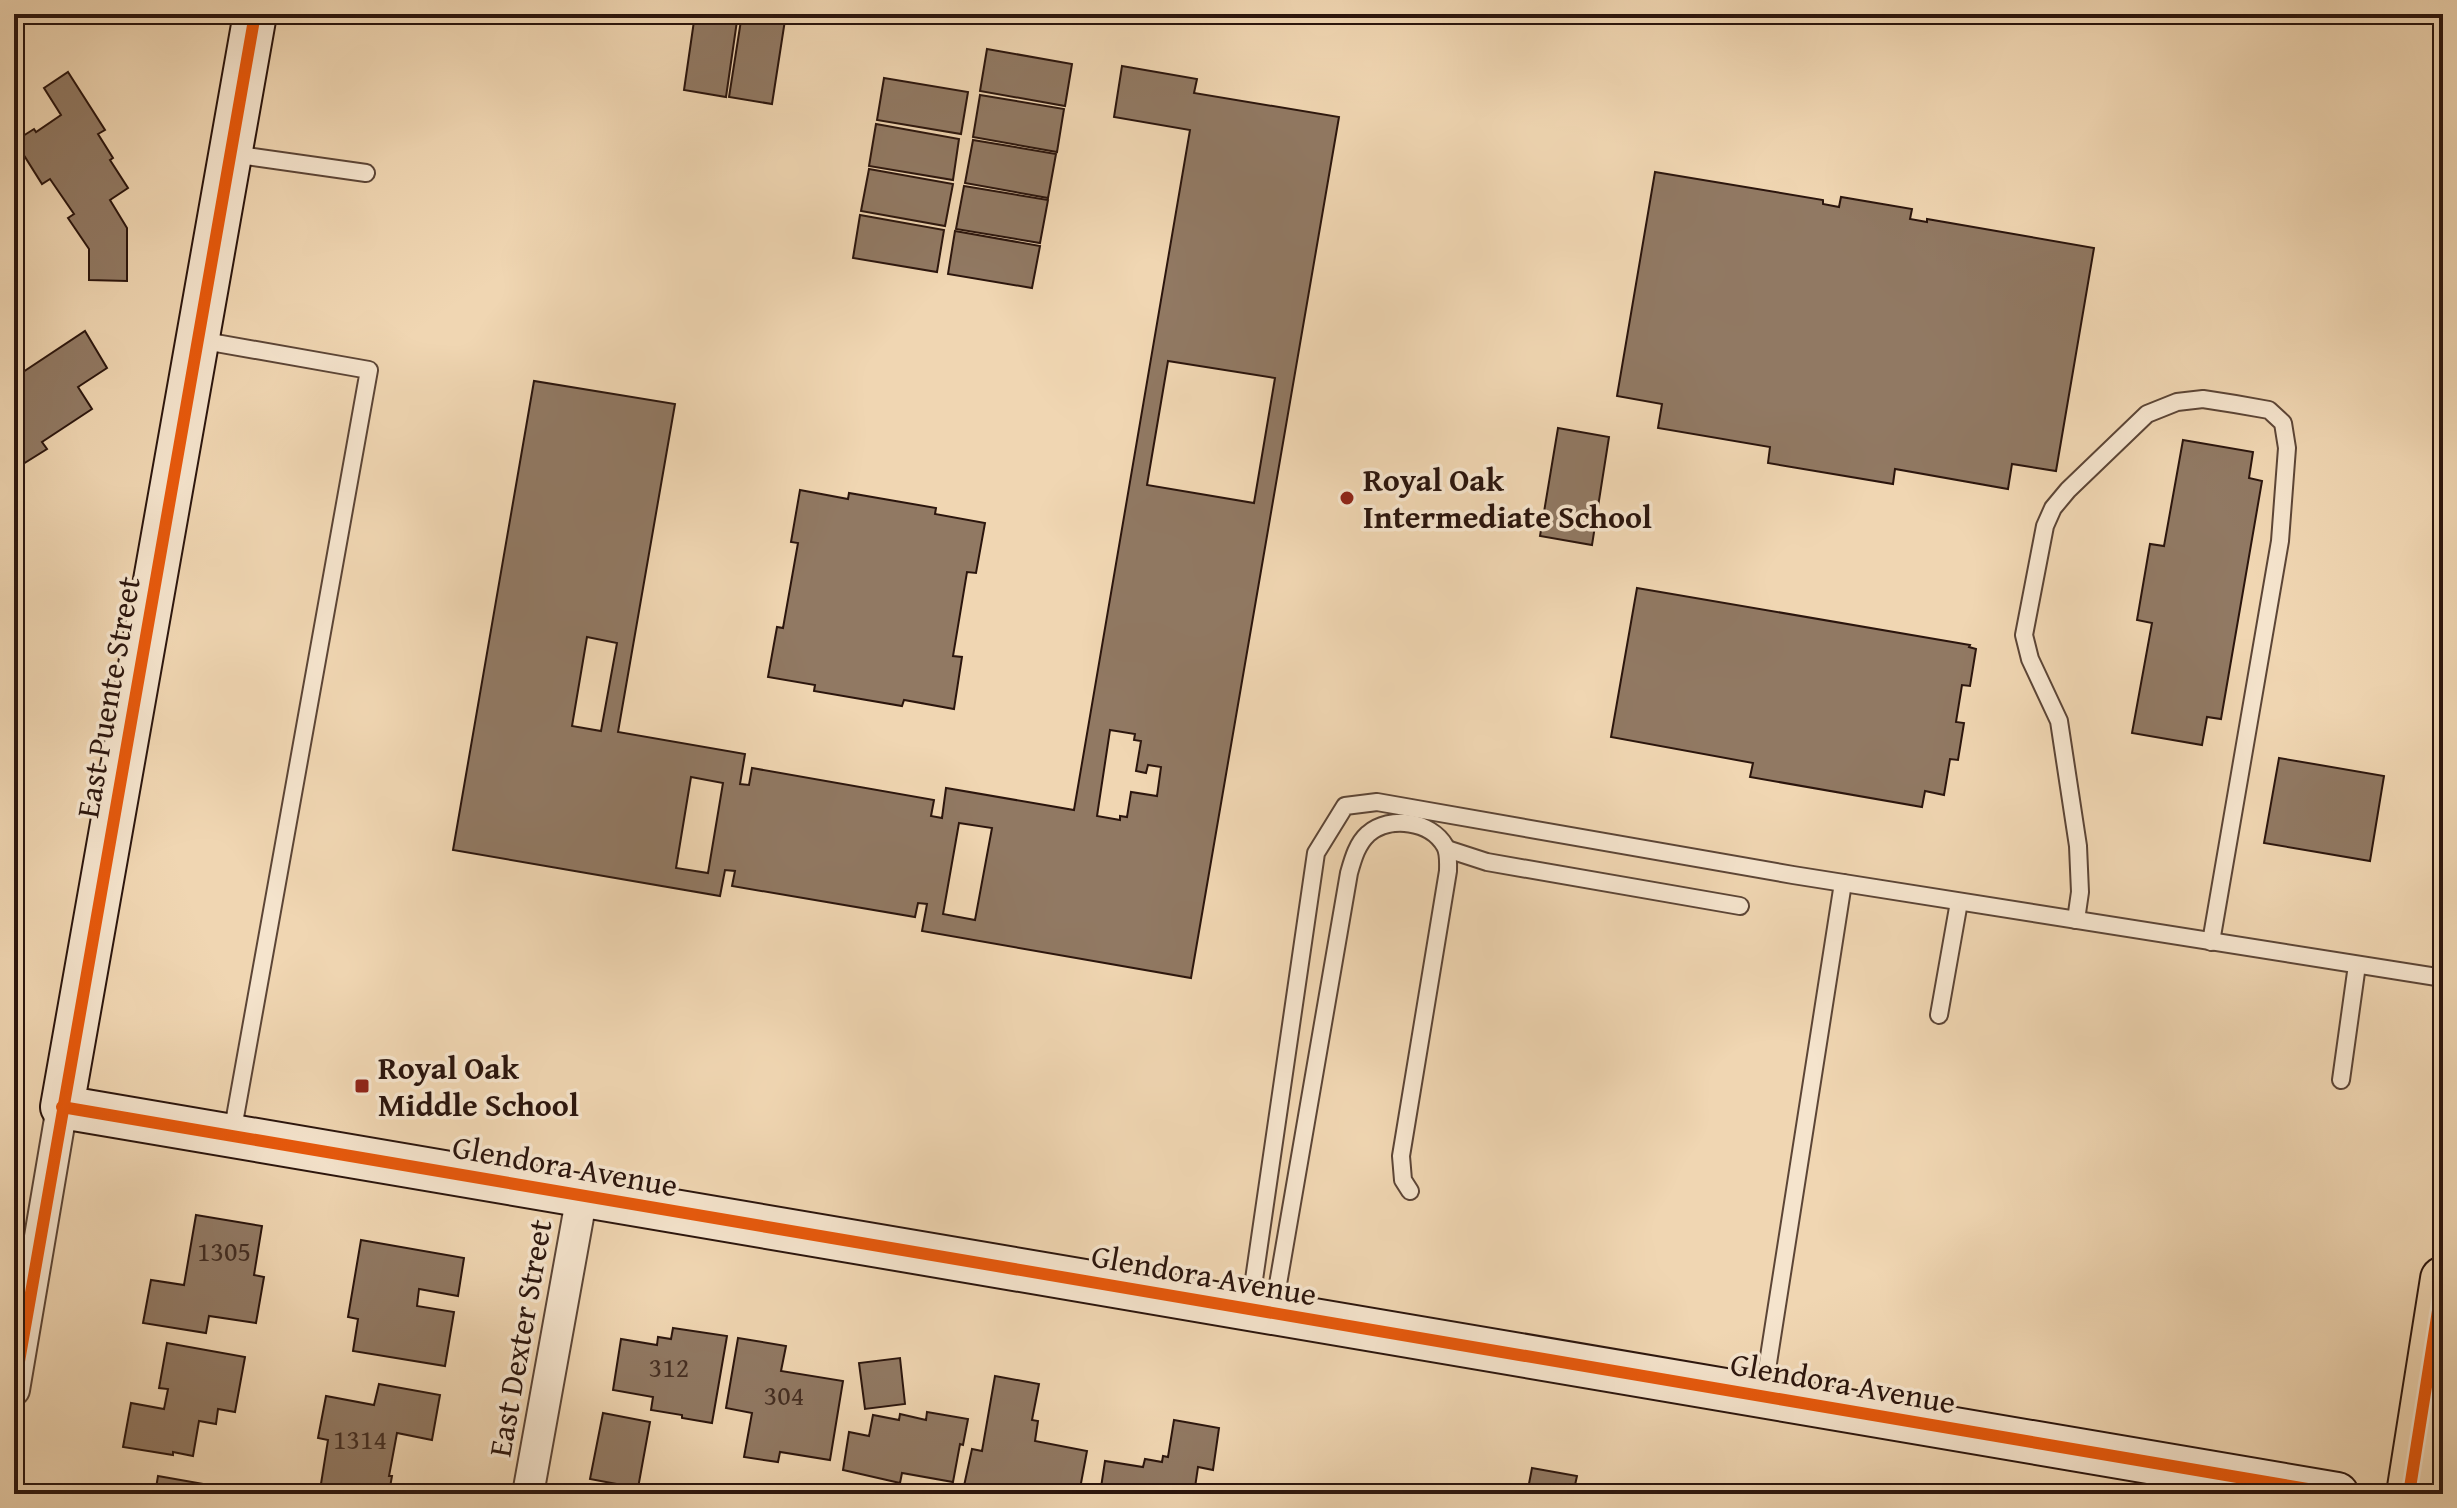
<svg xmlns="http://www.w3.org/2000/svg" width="2457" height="1508" viewBox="0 0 2457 1508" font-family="'Gentium Book Plus',serif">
<rect width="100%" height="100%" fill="#f0d6b2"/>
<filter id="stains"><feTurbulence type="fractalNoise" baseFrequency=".0025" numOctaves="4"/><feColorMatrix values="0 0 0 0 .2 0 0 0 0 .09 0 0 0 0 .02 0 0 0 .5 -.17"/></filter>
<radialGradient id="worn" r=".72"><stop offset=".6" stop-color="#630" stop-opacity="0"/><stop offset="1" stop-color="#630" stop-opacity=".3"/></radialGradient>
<g fill="#917963" stroke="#2b150d" stroke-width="2" fill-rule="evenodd">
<path d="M695,14h43l-12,83 -42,-7z"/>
<path d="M742,14l43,6 -13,84 -43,-7z"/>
<path d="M987,49l85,15 -7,42 -85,-15z"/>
<path d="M1122,66l75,13 -3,14 145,24 -148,861 -269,-47 5,-27 -9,-1 -3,14 -183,-31 3,-15 -10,-1 -5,26 -267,-46 81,-469 141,23 -57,328 127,22 -5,30 9,1 3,-17 182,32 -3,16 11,2 4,-30 128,22 116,-680 -76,-13zM1168,361l107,17 -21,125 -107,-18zM587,637l30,6 -16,88 -29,-5zM1110,730l25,4 -1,6 7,1 -5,30 10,2 2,-8 13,2 -4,29 -26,-4 -4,25 -7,-1v4l-23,-4zM691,777l32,6 -15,90 -32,-5zM959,823l33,5 -17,92 -32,-6z"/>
<path d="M68,72l37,58 -7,4 15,24 -3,2 18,28 -18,12 17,28v53l-38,-1v-31l-21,-31 6,-4 -24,-35 -8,5 -27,-43 19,-12 2,3 25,-17 -17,-27z"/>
<path d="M884,78l84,14 -7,42 -84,-14z"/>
<path d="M980,95l84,14 -7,43 -84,-15z"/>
<path d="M876,124l83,15 -6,41 -84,-14z"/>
<path d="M973,140l83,14 -8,44 -83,-15z"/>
<path d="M869,169l84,15 -8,42 -84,-15z"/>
<path d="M1655,172l168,28v4l16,3 2,-10 71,12 -2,10 17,3v-3l167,29 -38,223 -44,-7 -4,25 -113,-20 -2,15 -125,-21 2,-16 -112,-19 4,-24 -45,-8z"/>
<path d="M964,186l84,14 -8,43 -84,-14z"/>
<path d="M860,215l84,15 -7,42 -84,-14z"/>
<path d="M955,231l85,15 -8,42 -84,-14z"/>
<path d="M85,331l22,37 -29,19 14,22 -50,33 5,7 -32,20 -1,-91z"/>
<path d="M1558,428l51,9 -17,108 -52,-9z"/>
<path d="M2183,440l70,12 -4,26 13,3 -41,238 -14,-2 -5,28 -70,-12 20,-110 -15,-3 13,-76 14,2z"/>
<path d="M800,490l48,9 1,-6 87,15 -1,6 50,9 -9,50 -9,-1 -14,84 9,1 -8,52 -50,-9 -2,6 -88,-15 1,-6 -47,-8 9,-50 6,1 15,-85 -7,-1z"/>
<path d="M1637,588l333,57 -1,2 7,2 -6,37 -8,-1 -6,37 8,1 -6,37 -8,-1 -6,36 -19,-4 -3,16 -172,-30 3,-14 -142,-26z"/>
<path d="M2279,758l105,18 -14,85 -106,-18z"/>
<path d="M196,1215l66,11 -8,49 10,2 -8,46 -47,-7 -3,17 -63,-10 8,-43 33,5z"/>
<path d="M361,1240l103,18 -6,38 -39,-7 -2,17 37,6 -9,54 -92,-15 5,-32 -10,-2z"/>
<path d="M673,1328l54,8 -15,87 -30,-5v-3l-31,-5 2,-13 -40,-7 8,-51 36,6 1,-8 13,2z"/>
<path d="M738,1338l48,8 -5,25 62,10 -13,79 -50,-8 -2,10 -34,-5 8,-44 -26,-5z"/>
<path d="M167,1343l78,14 -10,55 -17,-3 -2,15 -17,-3 -6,35 -20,-4v3l-50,-8 8,-44 33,6 4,-20 -9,-1z"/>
<path d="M900,1358l5,46 -40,5 -6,-46z"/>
<path d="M995,1376l44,8 -7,36 6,1 -3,20 52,10 -8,43h-48l-41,-7 -1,4 -25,-5 8,-37 10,2z"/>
<path d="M379,1384l61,11 -8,45 -35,-7 -8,43h3l-3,17 -46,1 -23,-4 8,-50 -10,-2 8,-42 48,9z"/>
<path d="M927,1412l41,7 -5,26 -3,-1 -7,38 -51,-9 -2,10 -57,-13 6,-38 20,4 4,-21 26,5 1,-6 26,6z"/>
<path d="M603,1413l47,9 -12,66 -48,-9z"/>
<path d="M1174,1420l45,8 -6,42 -15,-3 -4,27h-94l5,-33 38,6 2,-8 17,3 1,-6 5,1z"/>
<path d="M1532,1468l45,8 -4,18h-46z"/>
<path d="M158,1476l74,13 -1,5h-76z"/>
</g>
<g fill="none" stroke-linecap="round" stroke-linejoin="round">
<g stroke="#5c4536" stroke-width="20">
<g id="lane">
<path d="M232,154l134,19"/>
<path d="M199,340l170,30 -137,764"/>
<path d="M1447,849l40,13 253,44"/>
<path d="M2076,920l4,-28 -2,-46 -19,-125 -29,-62 -6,-24 21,-109 8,-18 15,-18 79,-76 30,-12 26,-3 32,5 34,6 14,13 4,25 -7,93 -69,401"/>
<path d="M1939,1015l20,-113"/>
<path d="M2341,1080l16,-115"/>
<path d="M1250,1307l66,-454 29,-47 32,-4 416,73 650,103"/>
<path d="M1273,1313l76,-440c4,-14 8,-29 19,-39 22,-19 63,-13 77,12 4,7 3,17 3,25l-47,285 2,24 7,11"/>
<path d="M1763,1395l80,-512"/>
</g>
</g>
<g stroke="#5c4536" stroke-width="34">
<g id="street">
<path d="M14,1390l48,-283"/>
<path d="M528,1494l54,-299"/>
</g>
</g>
<g stroke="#2b150d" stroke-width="46">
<path id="secondary" d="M255,14l-193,1093 2275,387"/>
</g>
<g stroke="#2b150d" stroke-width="48">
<path id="primary" d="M2409,1494l34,-215"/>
</g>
<use href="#lane" stroke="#f5e4cd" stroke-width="16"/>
<use href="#street" stroke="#f5e4cd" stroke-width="30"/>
<use href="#secondary" stroke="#f5e4cd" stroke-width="42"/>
<use href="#primary" stroke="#f0d6b2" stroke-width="44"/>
<g stroke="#f5e4cd" stroke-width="17">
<g id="cycleway">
<path d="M62,1107l2275,387"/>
<path d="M14,1390l241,-1376"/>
<path d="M2409,1494l34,-215"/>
</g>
</g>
<use href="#cycleway" stroke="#e8590c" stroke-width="12"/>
</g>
<g fill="#8f2418" stroke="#f5e4cd" stroke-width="3">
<circle cx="1347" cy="498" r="8"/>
<rect x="354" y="1078" width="16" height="16" rx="4"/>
</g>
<g text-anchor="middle" stroke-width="7" stroke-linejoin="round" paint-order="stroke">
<g font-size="28" fill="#442e22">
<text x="224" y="1261">1305</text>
<text x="669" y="1377">312</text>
<text x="784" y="1405">304</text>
<text x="360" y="1449">1314</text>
</g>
<g font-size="32" font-weight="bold" fill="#2b150d" stroke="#f5e4cd" text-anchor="start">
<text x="1363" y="491">Royal Oak<tspan x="1363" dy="37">Intermediate School</tspan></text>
<text x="378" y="1079">Royal Oak<tspan x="378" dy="37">Middle School</tspan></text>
</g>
<g font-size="32" fill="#2b150d" stroke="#f5e4cd">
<text transform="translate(108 697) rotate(-80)" y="11">East Puente Street</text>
<text transform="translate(565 1166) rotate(10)" y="11">Glendora Avenue</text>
<text transform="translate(1204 1275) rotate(10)" y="11">Glendora Avenue</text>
<text transform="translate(520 1338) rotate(-80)" y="11">East Dexter Street</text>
<text transform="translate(1843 1383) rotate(10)" y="11">Glendora Avenue</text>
</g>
</g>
<rect width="2457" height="1508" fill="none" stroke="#f0d6b2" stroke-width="48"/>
<rect x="16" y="16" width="2425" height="1476" fill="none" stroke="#2b150d" stroke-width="4"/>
<rect x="24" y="24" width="2409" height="1460" fill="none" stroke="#2b150d" stroke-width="2"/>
<rect width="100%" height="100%" filter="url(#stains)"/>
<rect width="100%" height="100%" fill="url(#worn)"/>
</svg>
